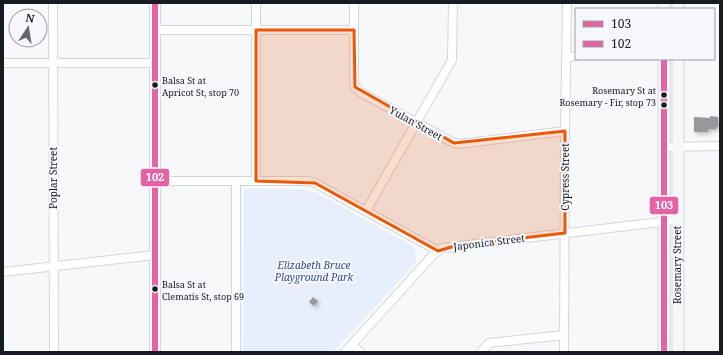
<svg xmlns="http://www.w3.org/2000/svg" width="723" height="355" viewBox="0 0 723 355" font-family="'Noto Serif',serif">
<defs>
<filter id="shadow"><feDropShadow dx="2" dy="2" stdDeviation="2" flood-color="#0004"/></filter>
</defs>
<rect width="100%" height="100%" fill="#f6f8fa"/>
<path fill="#e7effc" d="M244,189h59l14,4 97,54 2,16 -83,89h-90z"/>
<g fill="#96989c" filter="url(#shadow)">
<path d="M710,116l8,1v10h-2v2h-8v3h-14v-15l16,1z"/>
<path d="M313,297l5,4 -4,5 -5,-4z"/>
</g>
<g fill="none" stroke-linecap="round" stroke-linejoin="round">
<g stroke="#d3d6db" stroke-width="10">
<g id="minor">
<path d="M53,3l1,349"/>
<path d="M354,3v78l1,6 5,5 94,51 5,1 106,-13"/>
<path d="M155,30h199"/>
<path d="M567,57l9,-1"/>
<path d="M3,63h152"/>
<path d="M665,147l55,-1"/>
<path d="M155,181h153l7,2 123,68"/>
<path d="M256,181v-178"/>
<path d="M236,182v170"/>
<path d="M366,211l86,-151 1,-57"/>
<path d="M3,272l152,-17"/>
<path d="M352,344l8,8"/>
<path d="M345,352l88,-97 9,-7 235,-28"/>
<path d="M481,352l8,-9 75,-8"/>
<path d="M564,352l1,-221 2,-128"/>
</g>
</g>
<g stroke="#d3d6db" stroke-width="12">
<path id="tertiary" d="M155,352v-349"/>
</g>
<g stroke="#d3d6db" stroke-width="13">
<g id="secondary">
<path d="M678,3v6"/>
<path d="M664,9v-6"/>
<path d="M664,59v293"/>
<path d="M678,59v293"/>
</g>
</g>
<use href="#minor" stroke="#fefefe" stroke-width="8"/>
<use href="#tertiary" stroke="#fefefe" stroke-width="10"/>
<use href="#secondary" stroke="#f7f8fa" stroke-width="11"/>
<g stroke="#f5f7fb" stroke-width="9">
<path id="bus-1" d="M664,59v293"/>
</g>
<g stroke="#f5f7fb" stroke-width="9">
<path id="bus-2" d="M155,3v349"/>
</g>
<use href="#bus-1" stroke="#e463a4" stroke-width="6"/>
<use href="#bus-2" stroke="#e463a4" stroke-width="6"/>
</g>
<path fill="#e8590c" fill-opacity="0.2" stroke="#e8590c" stroke-width="3" stroke-linejoin="round" d="M256,30h98l1,57 99,56 111,-12v102l-110,13 -17,5 -123,-68 -59,-2z"/>
<g fill="#171b22" stroke="#f5f7fb" stroke-width="1.5">
<circle cx="155" cy="85" r="3.5"/>
<circle cx="664" cy="95" r="3.5"/>
<circle cx="664" cy="105" r="3.5"/>
<circle cx="155" cy="289" r="3.5"/>
</g>
<g text-anchor="middle" stroke-width="4" stroke-linejoin="round" paint-order="stroke">
<g font-size="9" fill="#171b22" stroke="#f5f7fb" text-anchor="start">
<text x="162" y="84">Balsa St at<tspan x="162" dy="12">Apricot St, stop 70</tspan></text>
<text x="656" y="94" text-anchor="end">Rosemary St at<tspan x="656" dy="12">Rosemary - Fir, stop 73</tspan></text>
<text x="162" y="288">Balsa St at<tspan x="162" dy="12">Clematis St, stop 69</tspan></text>
</g>
<g font-size="10" fill="#171b22" stroke="#f5f7fb">
<text transform="translate(416 123) rotate(29)" y="4">Yulan Street</text>
<text transform="translate(565 177) rotate(-90)" y="4">Cypress Street</text>
<text transform="translate(53 178) rotate(-90)" y="4">Poplar Street</text>
<text transform="translate(489 242) rotate(-7)" y="4">Japonica Street</text>
<text transform="translate(677 265) rotate(-90)" y="4">Rosemary Street</text>
</g>
<g font-size="10" font-style="italic" fill="#2f5086" stroke="#f5f7fb">
<text x="314" y="269">Elizabeth Bruce<tspan x="314" dy="12">Playground Park</tspan></text>
</g>
</g>
<g stroke="#f5f7fb" stroke-width="1.5">
<rect x="140" y="168" width="30" height="19" rx="4" fill="#e463a4"/>
<rect x="649" y="196" width="30" height="19" rx="4" fill="#e463a4"/>
</g>
<g font-size="11" text-anchor="middle" font-weight="bold" fill="#fff">
<text x="155" y="181">102</text>
<text x="664" y="209">103</text>
</g>
<rect width="723" height="355" fill="none" stroke="#171b22" stroke-width="8"/>
<rect x="575" y="8" width="140" height="52" fill="#f5f7fb" stroke="#9c9fa4"/>
<rect x="583" y="21" width="20" height="6" fill="#e463a4" stroke="#9c9fa4"/>
<text x="611" y="28" font-size="12" fill="#171b22">103</text>
<rect x="583" y="41" width="20" height="6" fill="#e463a4" stroke="#9c9fa4"/>
<text x="611" y="48" font-size="12" fill="#171b22">102</text>
<g transform="translate(28 28) rotate(12)"><circle r="19" fill="#f5f7fb" stroke="#9c9fa4"/>
<path d="M0-3L7 15L0 10L-7 15Z" fill="#65686e"/>
<text y="-6" font-size="11" font-weight="bold" text-anchor="middle" fill="#171b22">N</text>
</g>
</svg>
